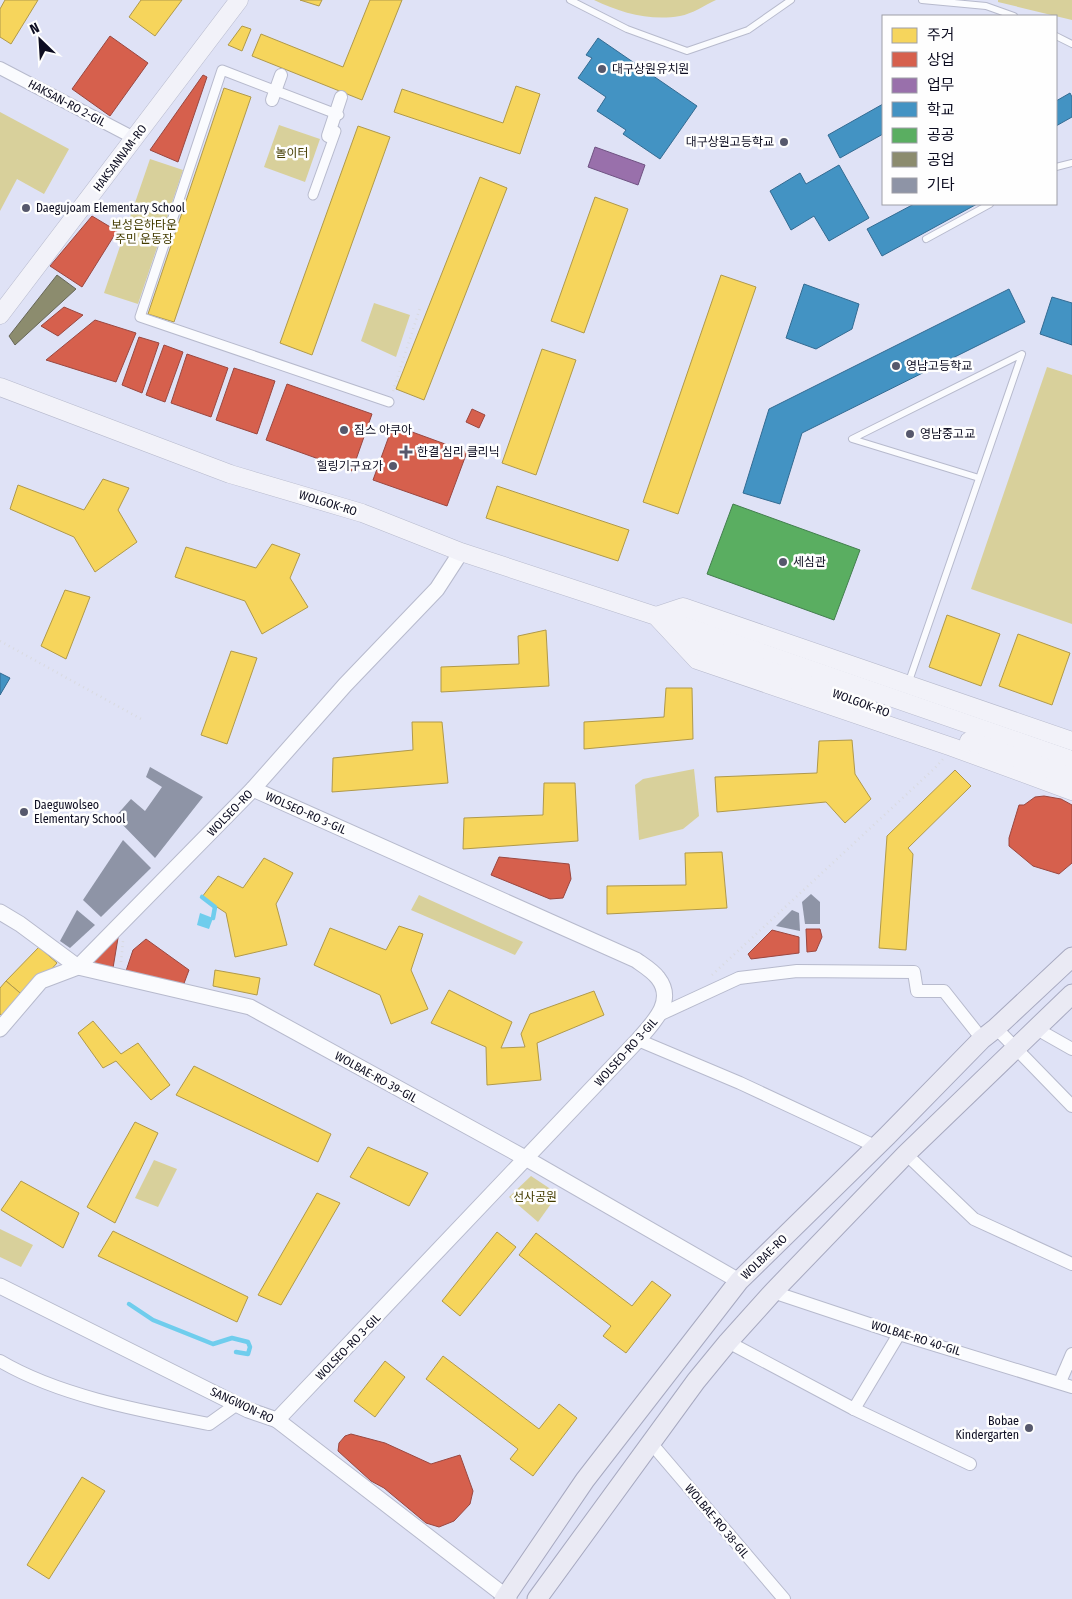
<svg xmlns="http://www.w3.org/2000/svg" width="1072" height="1599" viewBox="0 0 1072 1599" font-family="'Fira Sans Condensed','Noto Sans KR',sans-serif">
<rect width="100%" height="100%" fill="#dfe2f6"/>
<g fill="#d8d09b">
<path d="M594,0h122c-11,5 -24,14 -36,16 -30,5 -59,-3 -86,-16z"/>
<path d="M998,0h74v20l-74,-18z"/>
<path d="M0,112l69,37 -25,45 -27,-15 -17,32z"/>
<path d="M279,125l41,14 -15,43 -41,-15z"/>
<path d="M150,159l33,11 -45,134 -34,-11z"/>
<path d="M374,303l36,12 -14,42 -35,-16z"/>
<path d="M1047,367l25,8v249l-101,-35z"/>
<path d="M694,769l5,47 -16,13 -44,11 -4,-55 8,-6z"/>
<path d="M419,895l104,47 -8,13 -104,-45z"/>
<path d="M154,1160l23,9 -19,38 -23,-9z"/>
<path d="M531,1176l27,18 -20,28 -29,-25z"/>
<path d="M0,1229l33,16 -12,22 -21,-10z"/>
</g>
<path fill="#6fcded" d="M200,913l13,5 -4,11 -12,-4z"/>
<g fill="#f6d55c" stroke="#b0994a">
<path d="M5,0h33l-27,44 -11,-7v-28z"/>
<path d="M141,0h41l-27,36 -26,-19z"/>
<path d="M300,0h22l-3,6z"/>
<path d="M370,0h32l-40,100 -110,-44 9,-22 82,33z"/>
<path d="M242,26l9,3 -9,22 -14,-6z"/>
<path d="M516,86l24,8 -20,60 -126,-42 8,-23 101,34z"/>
<path d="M224,88l27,9 -77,225 -26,-8z"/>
<path d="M358,126l32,11 -78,218 -32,-12z"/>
<path d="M480,177l27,11 -83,212 -28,-11z"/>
<path d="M595,197l33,12 -44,124 -33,-12z"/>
<path d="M721,275l35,12 -78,227 -35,-12z"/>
<path d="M542,349l34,11 -40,115 -34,-12z"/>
<path d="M103,479l26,9 -11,22 19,32 -42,30 -21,-35 -64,-28 8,-24 66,25z"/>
<path d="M497,486l132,44 -11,31 -132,-43z"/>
<path d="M272,544l28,10 -10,24 18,29 -46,27 -17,-33 -70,-24 11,-30 70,21z"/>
<path d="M65,590l25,7 -24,62 -25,-13z"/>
<path d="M947,615l53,19 -19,52 -52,-19z"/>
<path d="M546,630l3,56 -108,6v-25l78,-3 -1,-28z"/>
<path d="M1018,634l52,19 -18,52 -53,-19z"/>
<path d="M231,651l26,7 -30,86 -26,-9z"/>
<path d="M666,688h26l1,51 -109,10v-27l80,-5z"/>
<path d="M412,722h30l6,61 -116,9 1,-34 80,-8z"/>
<path d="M852,740l3,34 16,25 -26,24 -19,-21 -109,10 -2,-35 102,-4 2,-32z"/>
<path d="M955,770l16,16 -63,62 5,6 -7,96 -27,-2 8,-112z"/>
<path d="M544,783h31l3,58 -115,8 1,-31 79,-3z"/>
<path d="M722,852l5,56 -120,6v-28l79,-1 -1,-32z"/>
<path d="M264,858l29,15 -17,31 11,41 -52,12 -9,-44 -24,-16 16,-21 25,12z"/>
<path d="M399,926l24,8 -12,36 17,39 -37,15 -11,-29 -66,-30 16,-37 56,22z"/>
<path d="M39,947l18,16 -31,35 -20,-17z"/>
<path d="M215,970l45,8 -3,17 -44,-9z"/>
<path d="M6,981l20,17 -21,20 -5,-4v-26z"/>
<path d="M449,990l63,32 -11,26 24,-1 -4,-13 9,-20 64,-23 10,24 -67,28 4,37 -54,5 -1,-38 -55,-24z"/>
<path d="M93,1021l28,33 17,-11 32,42 -19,15 -35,-39 -13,7 -25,-35z"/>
<path d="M194,1066l137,68 -13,28 -142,-67z"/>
<path d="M135,1122l23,11 -43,90 -28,-16z"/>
<path d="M368,1147l60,26 -19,33 -59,-29z"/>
<path d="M21,1181l58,32 -16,35 -62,-38z"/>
<path d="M317,1193l23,10 -59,102 -23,-10z"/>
<path d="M113,1231l135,66 -11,25 -139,-66z"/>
<path d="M497,1232l19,15 -56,69 -18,-15z"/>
<path d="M536,1233l96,73 20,-25 19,14 -45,58 -23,-17 8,-10 -92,-71z"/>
<path d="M443,1356l96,73 20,-25 18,14 -44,58 -23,-17 8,-10 -92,-70z"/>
<path d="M385,1361l20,16 -30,40 -21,-16z"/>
<path d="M82,1477l23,14 -56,88 -22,-14z"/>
</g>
<g fill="#d6604d" stroke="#9a4740">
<path d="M110,36l38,27 -38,53 -38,-27z"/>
<path d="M203,75l4,2 -29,85 -28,-12z"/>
<path d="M92,216l25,15 -35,56 -32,-21z"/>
<path d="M64,307l19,8 -25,21 -17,-10z"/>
<path d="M95,320l41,13 -20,49 -70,-22z"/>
<path d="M139,337l20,6 -17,50 -20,-8z"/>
<path d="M164,345l19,7 -18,50 -19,-7z"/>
<path d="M187,354l41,14 -17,49 -40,-14z"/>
<path d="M234,368l41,13 -18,53 -41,-14z"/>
<path d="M287,384l85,30 -20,57 -86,-31z"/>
<path d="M472,409l13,6 -6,13 -13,-6z"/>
<path d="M393,425l74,27 -20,54 -74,-26z"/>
<path d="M1044,796l17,3 11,6v58l-13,11 -26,-8 -24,-20v-8l10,-33h5l11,-8z"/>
<path d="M499,857l70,7 2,15 -8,19 -13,1 -59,-24z"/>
<path d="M806,929h14l2,8 -6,14 -9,1z"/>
<path d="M772,930l27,7v16l-48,6 -3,-5z"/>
<path d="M119,932l-6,36 -22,-4z"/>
<path d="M146,939l43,31 -6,16 -57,-15 7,-21z"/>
<path d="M351,1434l34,9 46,21 29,-9 13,36 -3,13 -16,17 -15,6 -13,-4 -42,-35 -13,-7 -33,-30 1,-8 6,-7z"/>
</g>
<path fill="#9970ab" stroke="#6f5282" d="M595,147l50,18 -7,20 -50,-18z"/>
<g fill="#4393c3" stroke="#336b92">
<path d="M598,38l99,68 -37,53 -37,-25 3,-4 -29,-19 9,-14 -28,-19 14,-20 -6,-3z"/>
<path d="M1070,93l2,4v20l-16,9v-25z"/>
<path d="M883,104v30l-43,24 -12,-23z"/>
<path d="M839,165l30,53 -40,23 -15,-25 -23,14 -21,-39 30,-18 6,11z"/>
<path d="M914,204h63l-95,52 -15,-27z"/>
<path d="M804,284l55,20 -7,25 -36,20 -30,-11z"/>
<path d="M1009,289l16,33 -223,111 -22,71 -37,-11 26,-84z"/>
<path d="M1052,297l20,6v42l-32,-11z"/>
<path d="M0,673l10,5 -10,17z"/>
</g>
<path fill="#5aae61" stroke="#437e4e" d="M733,504l127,46 -26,70 -127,-46z"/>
<path fill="#8c8c6e" stroke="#666657" d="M57,275l19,14 -61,56 -6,-9z"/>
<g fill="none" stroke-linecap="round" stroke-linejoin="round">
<g stroke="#6fcded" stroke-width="4.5">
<path d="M202,897l13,10 -2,11"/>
<path d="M129,1304l24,16 60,24 19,-6 16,4 2,5 -2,7 -12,-2"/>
</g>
</g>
<g fill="#8e94a6">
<path d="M150,767l53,30 -48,61 -40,-41 16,-18 14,12 17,-24 -16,-10z"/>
<path d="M123,840l28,28 -50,49 -18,-17z"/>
<path d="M811,894l9,8v22h-15l-3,-22z"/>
<path d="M77,910l18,15 -25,23 -10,-7z"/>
<path d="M792,910l7,3 1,18 -24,-5z"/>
</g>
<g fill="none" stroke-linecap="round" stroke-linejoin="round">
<g stroke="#b7bacd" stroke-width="8">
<g id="service">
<path d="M570,0l57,29 60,22 61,-21 43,-30"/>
<path d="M922,0l64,6 28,10"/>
<path d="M1056,36l16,8"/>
<path d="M1056,167l16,-4"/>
<path d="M926,239l64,-35"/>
<path d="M908,684l114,-330 -170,85 127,39"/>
</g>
</g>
<g stroke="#b7bacd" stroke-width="11">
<g id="pedestrian">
<path d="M339,115l-117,-45 -82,247 249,85"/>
<path d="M313,195l23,-64"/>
</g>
</g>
<g stroke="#b7bacd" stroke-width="14">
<g id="minor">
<path d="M0,68l134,70"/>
<path d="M272,100l9,-25"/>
<path d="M328,136l13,-39"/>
<path d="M661,1014l78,-36 58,-7 117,1 3,19h27l38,48"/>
<path d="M996,1028l76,78"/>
<path d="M1035,1028l37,21"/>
<path d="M638,1040l102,43 135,63"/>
<path d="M906,1154l68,65 98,45"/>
<path d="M773,1292l126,42 173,53"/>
<path d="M728,1342l126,67 116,55"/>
<path d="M0,1361c59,35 142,50 209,63l28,-20"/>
<path d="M1060,1382l12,-28"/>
<path d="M854,1409l45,-75"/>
<path d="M651,1443l133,156"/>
</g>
</g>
<g stroke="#b7bacd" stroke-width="17">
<g id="tertiary">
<path d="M253,789l383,171c7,5 17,11 22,18 18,23 -5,45 -20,62l-361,380"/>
<path d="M0,912l20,12 58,43 172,40 277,152 212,122"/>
<path d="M0,1029l41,-48 37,-14 175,-178 92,-104 92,-96 24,-37"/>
<path d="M0,1286l248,124 29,10 232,179"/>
</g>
</g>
<g stroke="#b7bacd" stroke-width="19">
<g id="secondary">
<path d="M0,315l239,-315"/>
<path d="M0,387l230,87 132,39 99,39 195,64 41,44 255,87 120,44"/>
<path d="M656,616l27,-9 389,134"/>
<path d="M659,617l413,143"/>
<path d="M682,633l17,12 163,59"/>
<path d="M969,741l103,36"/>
</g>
</g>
<g stroke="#a7a9c0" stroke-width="21">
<g id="primary">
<path d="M504,1599l81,-119 154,-199 148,-145 95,-97 14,-11 76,-71"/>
<path d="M537,1599l159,-218 32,-39 45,-50 133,-138 166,-160"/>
</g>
</g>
<g stroke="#d9dae0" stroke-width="2.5" stroke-dasharray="1 4" stroke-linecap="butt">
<path d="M393,391l27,-83"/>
<path d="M0,641l141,78"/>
<path d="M121,962l2,-21"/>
<path d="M712,975l223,-207 8,-9"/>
</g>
<use href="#service" stroke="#fafbfe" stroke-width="6"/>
<use href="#pedestrian" stroke="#fafbfe" stroke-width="9"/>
<use href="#minor" stroke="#fafbfe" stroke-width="12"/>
<use href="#tertiary" stroke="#fafbfe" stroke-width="15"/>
<use href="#secondary" stroke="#f2f2f9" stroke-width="18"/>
<use href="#primary" stroke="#eaeaf4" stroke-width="19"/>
</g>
<g fill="#56586c" stroke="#fefefe" stroke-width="2">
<circle cx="602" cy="69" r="5"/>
<circle cx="784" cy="142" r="5"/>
<circle cx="26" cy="208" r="5"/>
<circle cx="896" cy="366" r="5"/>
<circle cx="344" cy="430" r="5"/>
<circle cx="910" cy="434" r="5"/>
<path d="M403.5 444.5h5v5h5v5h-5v5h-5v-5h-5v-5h5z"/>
<circle cx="393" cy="466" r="5"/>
<circle cx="783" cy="562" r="5"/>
<circle cx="24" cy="812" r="5"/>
<circle cx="1029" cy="1428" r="5"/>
</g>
<g text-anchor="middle" stroke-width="5" stroke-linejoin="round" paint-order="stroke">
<g font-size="12" fill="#0d0d21" stroke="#fefefe" text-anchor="start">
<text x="612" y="73">대구상원유치원</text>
<text x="774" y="146" text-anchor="end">대구상원고등학교</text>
<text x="36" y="212">Daegujoam Elementary School</text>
<text x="906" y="370">영남고등학교</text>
<text x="354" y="434">짐스 아쿠아</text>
<text x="920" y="438">영남중고교</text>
<text x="417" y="456">한결 심리 클리닉</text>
<text x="383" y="470" text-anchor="end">힐링기구요가</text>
<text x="793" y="566">세심관</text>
<text x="34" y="809">Daeguwolseo<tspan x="34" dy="14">Elementary School</tspan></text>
<text x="1019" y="1425" text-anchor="end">Bobae<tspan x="1019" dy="14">Kindergarten</tspan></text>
</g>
<g font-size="12" fill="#0d0d21" stroke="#fefefe">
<text transform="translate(67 103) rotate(28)" y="4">HAKSAN-RO 2-GIL</text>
<text transform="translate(120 158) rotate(-53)" y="4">HAKSANNAM-RO</text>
<text transform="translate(328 503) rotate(17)" y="4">WOLGOK-RO</text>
<text transform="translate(861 703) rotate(20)" y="4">WOLGOK-RO</text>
<text transform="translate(230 813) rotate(-46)" y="4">WOLSEO-RO</text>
<text transform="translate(306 813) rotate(24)" y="4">WOLSEO-RO 3-GIL</text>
<text transform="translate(626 1052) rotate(-48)" y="4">WOLSEO-RO 3-GIL</text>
<text transform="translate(376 1077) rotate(29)" y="4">WOLBAE-RO 39-GIL</text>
<text transform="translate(764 1257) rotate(-44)" y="4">WOLBAE-RO</text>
<text transform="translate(916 1338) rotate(17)" y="4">WOLBAE-RO 40-GIL</text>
<text transform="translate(348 1347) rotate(-46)" y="4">WOLSEO-RO 3-GIL</text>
<text transform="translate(242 1405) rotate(25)" y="4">SANGWON-RO</text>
<text transform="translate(717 1521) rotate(50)" y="4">WOLBAE-RO 38-GIL</text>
</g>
<g font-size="12" fill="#443c00" stroke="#fefefe">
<text x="292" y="157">놀이터</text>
<text x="144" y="229">보성은하타운<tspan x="144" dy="14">주민 운동장</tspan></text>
<text x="535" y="1201">선사공원</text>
</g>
</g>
<rect x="882" y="15" width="175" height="190" fill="#fefefe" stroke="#9e9ea6"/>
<rect x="892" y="28" width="25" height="15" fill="#f6d55c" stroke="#9e9ea6"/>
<text x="927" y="40" font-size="15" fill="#0d0d21">주거</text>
<rect x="892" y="52" width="25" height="15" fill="#d6604d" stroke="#9e9ea6"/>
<text x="927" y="65" font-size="15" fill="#0d0d21">상업</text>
<rect x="892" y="78" width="25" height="15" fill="#9970ab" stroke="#9e9ea6"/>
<text x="927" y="90" font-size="15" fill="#0d0d21">업무</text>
<rect x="892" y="102" width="25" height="15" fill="#4393c3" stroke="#9e9ea6"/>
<text x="927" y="115" font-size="15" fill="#0d0d21">학교</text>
<rect x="892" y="128" width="25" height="15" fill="#5aae61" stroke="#9e9ea6"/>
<text x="927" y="140" font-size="15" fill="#0d0d21">공공</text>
<rect x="892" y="152" width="25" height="15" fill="#8c8c6e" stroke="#9e9ea6"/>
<text x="927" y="165" font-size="15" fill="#0d0d21">공업</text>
<rect x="892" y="178" width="25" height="15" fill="#8e94a6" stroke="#9e9ea6"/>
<text x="927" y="190" font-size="15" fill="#0d0d21">기타</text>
<g transform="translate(40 40) rotate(335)" stroke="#fefefe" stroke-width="4" paint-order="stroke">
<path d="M0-4L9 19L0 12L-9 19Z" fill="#0d0d21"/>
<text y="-8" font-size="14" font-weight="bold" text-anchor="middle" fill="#0d0d21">N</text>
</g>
</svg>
